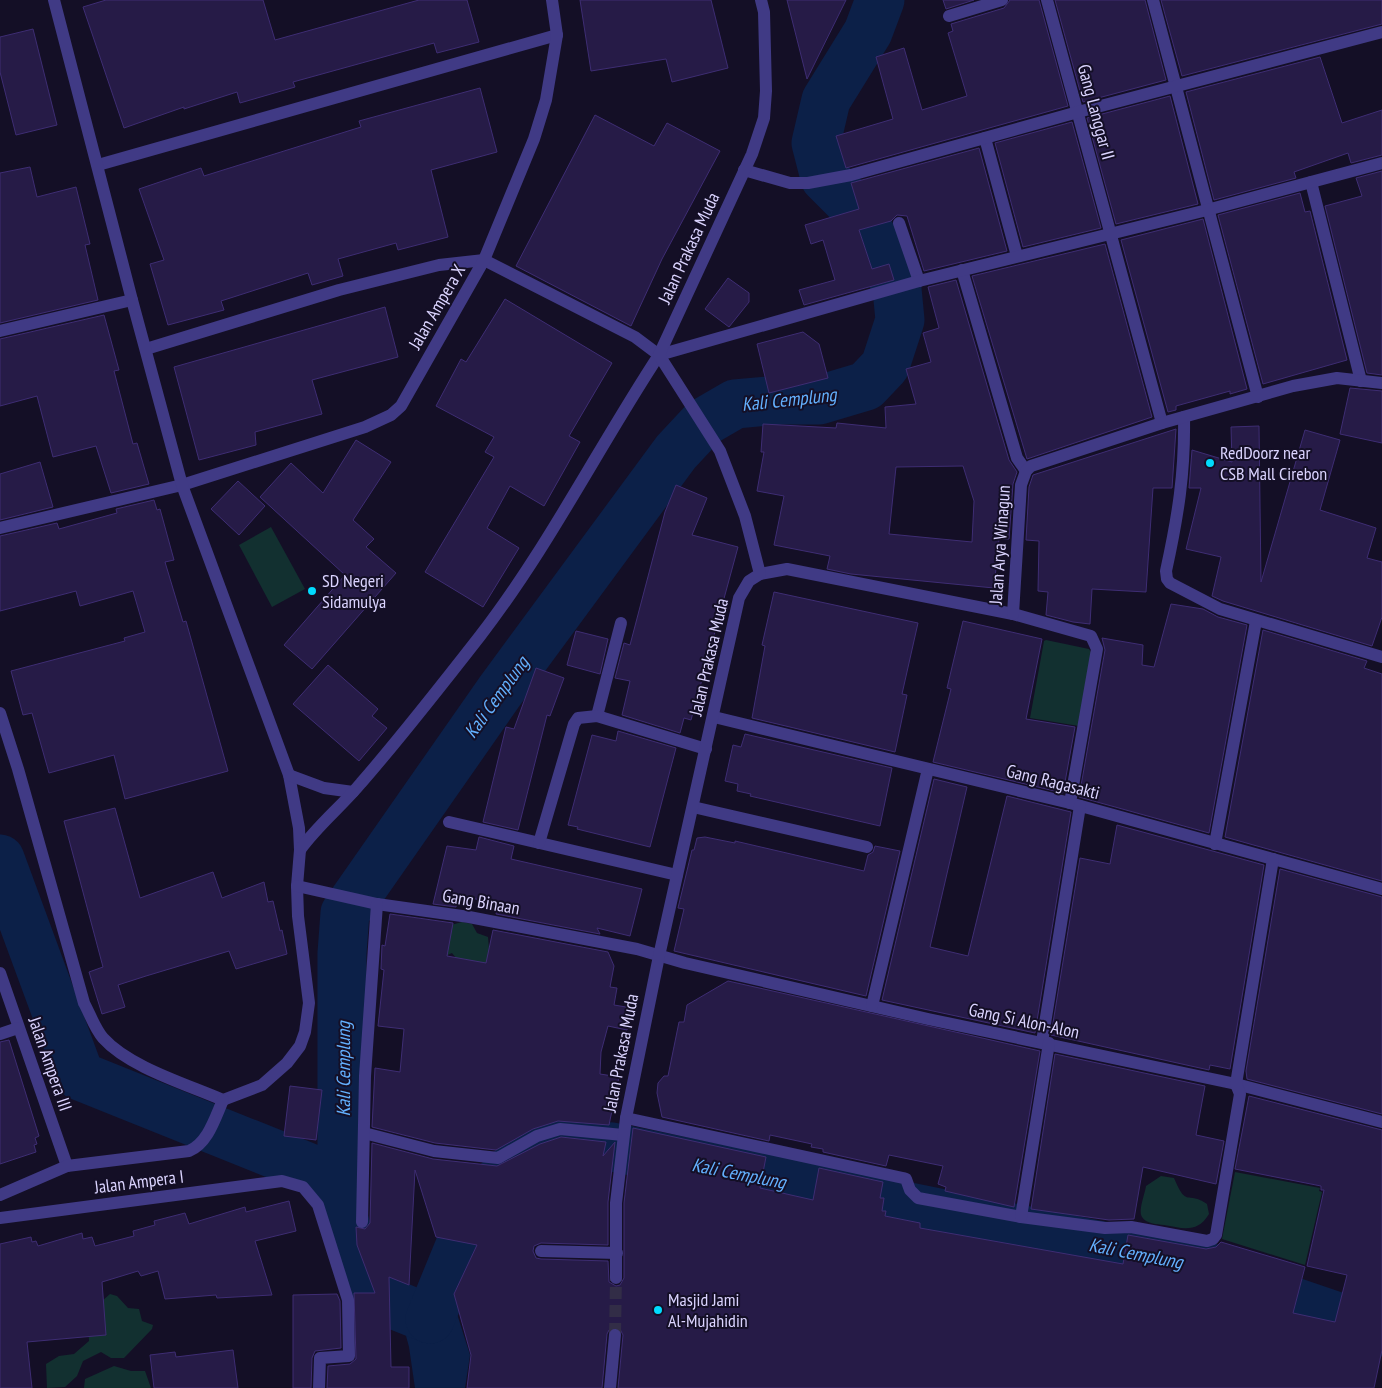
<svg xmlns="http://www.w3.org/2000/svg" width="1382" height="1388" viewBox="0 0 1382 1388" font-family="'PT Sans Narrow',sans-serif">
<rect width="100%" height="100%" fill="#140f26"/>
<g fill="#123030">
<path d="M271,527l34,62 -33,18 -33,-62z"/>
<path d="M1046,640l43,9 3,5 -13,72 -49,-8 14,-77z"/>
<path d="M462,922l10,2 5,9 11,4 1,12 17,19 -49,-9 -5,-6 -11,5 6,-32z"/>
<path d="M1235,1172l85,16 -1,3 3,1 -17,73 -83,-26z"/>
<path d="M1161,1176l13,2c13,31 13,12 33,26l2,10c-12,20 -27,14 -45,11 -7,-1 -18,-1 -22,-8 -4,-7 3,-23 4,-31z"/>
<path d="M110,1294l7,2 11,12 11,1 3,12 11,4 -1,4 -28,29h-13l-10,-6 -18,9 -6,15 -12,11 -18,1 -1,-24 13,-8 15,-2 15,-13 -1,-16 13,-23z"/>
<path d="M114,1366l17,5h14l6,17h-67l1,-9z"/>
</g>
<path fill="#0c2048" d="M422,1293l30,5 18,57 -5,33h-50l-6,-41 -7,-26z"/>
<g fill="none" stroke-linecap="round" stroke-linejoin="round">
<g stroke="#0c2048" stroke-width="49">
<path d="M0,859l80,217 262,105"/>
<path d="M430,1319l-35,-14 -31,-19 -22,-72v-261l3,-40 155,-222 176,-239 28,-30 31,-18 45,-4h39l47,-14 19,-20 15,-46 -3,-31 -16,-38 -26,-43 -30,-30 -9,-35 10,-43 42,-68 12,-32"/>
<path d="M430,1319l36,-88 24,-42 29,-27 34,-19 59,4 609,123 73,32 88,30"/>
</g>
</g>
<g fill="#261b47" stroke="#3e2d73" fill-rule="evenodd">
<path d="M106,0h157l12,40 144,-40h48l12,42 -42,11 -3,-10 -141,39 2,5 -55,16 -3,-11 -53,17v-2l-60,21 -41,-121z"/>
<path d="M580,0h131l17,68 -56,14 -6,-23 -75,12z"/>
<path d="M787,0h59l-39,79z"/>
<path d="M943,0h31l-28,9z"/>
<path d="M1010,0h29l29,106 -222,62 -10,-32 57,-17 -17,-62 28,-9 18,62 45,-14 -19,-63 5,-2 -2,-7 53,-16z"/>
<path d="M1055,0h90l21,80 -83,22z"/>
<path d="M1161,0h221v24l-200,52z"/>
<path d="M33,29l24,96 -41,10 -16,-63v-35z"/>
<path d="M1320,57l22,66 40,-13v45l-31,8 -3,-10 -54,19 2,6 -82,22 -28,-108z"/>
<path d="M480,88l17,64 -66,18 17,67 -50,13 -2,-7 -58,16 5,17 -31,9 -4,-12 -87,28 3,9 -56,15 -18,-61 14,-4 -25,-71 62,-21 3,8 157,-49 -2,-6z"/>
<path d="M1170,96l28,108 -82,20 -29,-106z"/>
<path d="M595,115l59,31 13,-23 53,28 -58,108 -31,67 -115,-60z"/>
<path d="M1072,122l29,106 -78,19 -28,-104z"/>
<path d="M979,148l28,103 -83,20 -17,-55 -10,-1 -6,6 -32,9 13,39 17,-5 5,16 -90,25 -5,-15 36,-10 -12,-40 -12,4 -6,-19 54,-16 -8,-26z"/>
<path d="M30,167l7,30 39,-10 14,57 -5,1 13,55 -98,23v-150z"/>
<path d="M1382,171v204l-15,-2 -42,-167 37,-10 -6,-18z"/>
<path d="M1300,193l5,19 5,-1 37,149 -84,24 -45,-169z"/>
<path d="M1203,219l44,170 -17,5v-3l-54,15v4l-8,2 -47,-172z"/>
<path d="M1105,244l47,173 -125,42 -55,-183z"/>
<path d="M728,278l21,15v9l-20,25 -24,-18z"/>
<path d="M956,280l53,180 8,12 -4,12 -4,55h-10l-5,49 -143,-14 -24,-5 3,-13 -56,-11 10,-49 -27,-5 7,-39h-3l2,-28 73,4 1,-5 49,5 -1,-21 31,-3 -10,-35 25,-7 -8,-29 16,-5 -11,-41zM963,466l11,35 -2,41 -83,-8 7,-67z"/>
<path d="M505,299l107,64 -43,73 11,6 -36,64 -34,-20 -23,42 32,20 -36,59 -58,-35 69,-115 -9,-5 9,-15 -58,-31 25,-47 5,3z"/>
<path d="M385,307l13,50 -86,23 10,34 -67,18 1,13 -57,15 -25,-93z"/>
<path d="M104,315l15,55 -5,1 19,73 4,-1 12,41 -38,9 -15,-47 -43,11 -16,-61 -37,10v-67z"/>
<path d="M803,332l16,12 9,34 -59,15 -12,-49z"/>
<path d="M1350,388l32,3v52l-42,-9z"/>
<path d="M1259,426l2,156 44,-152 35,10 -20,70 56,18 -9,30 15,4v55l-10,29 -149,-45 -11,-5 9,-39 -35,-8 15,-61h-12l3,-38 40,12 -1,-35z"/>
<path d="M1176,429l-4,59h-19l-7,104 -54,-3 -2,35 -17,-2 -27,-7 2,-23 -10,-1 1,-50 -13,-1 3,-53 4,-12z"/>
<path d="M356,440l35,22 -38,58 21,19 -8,8 30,26 -84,96 -28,-24 61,-70 -85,-78 31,-34 32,30z"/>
<path d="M40,462l13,45 -53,13v-46z"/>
<path d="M238,481l27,25 -26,29 -28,-26z"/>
<path d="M676,485l31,13 -15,37 46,12 -47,173 -7,-2 -4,15 -58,-18 8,-34 -15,-3 9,-35 6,2 35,-133z"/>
<path d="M154,500l3,10 3,-1 14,51 -9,2 18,60 3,-1 42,150 -103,28 -11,-44 -65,18 -17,-60 -9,2 -12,-44 114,-30 -1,-3 21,-6 -12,-41 -53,15 -4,-15 -76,20v-75l57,-13 2,6 58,-16 -1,-4z"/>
<path d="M774,592l144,31 -16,71 5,1 -12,57 -143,-34 13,-72 -3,-1z"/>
<path d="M1171,604l32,5 15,8 29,8 -38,208 -130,-36 26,-147 -3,-12 41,7 -1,20 12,2z"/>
<path d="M963,621l79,18 -16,80 49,8 -12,66 -130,-31 18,-73 -4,-1z"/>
<path d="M1263,630l104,31 -3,7 18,6v207l-157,-44z"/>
<path d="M576,631l32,8 -8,35 -33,-9z"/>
<path d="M328,665l50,44 -6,7 15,12 -28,33 -66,-57z"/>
<path d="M536,668l28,10 -14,38 -3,-1 -29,115 -35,-8 23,-95 8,2z"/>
<path d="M618,731l58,17 -26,99 -73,-18 1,-2 -10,-2 24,-90 24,6z"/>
<path d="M745,734l147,34 -12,58 -130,-30 1,-2 -14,-3 1,-7 -13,-3 8,-36 8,2z"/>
<path d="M934,779l33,8 -37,160 38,9 39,-160 64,16 -36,221 -153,-33z"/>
<path d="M115,808l25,90 73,-26 9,26 42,-16 4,20 5,-1 7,30 2,-1 5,24 -51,15 -7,-18 -83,25 -28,9 7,22 -23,7 -13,-42 14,-5 -39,-146z"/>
<path d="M1117,825l147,40 -34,204 -20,-4 -1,5 -158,-35 29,-177 30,6z"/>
<path d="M479,837l35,9 -3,13 131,30 -12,47 -33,-8 3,6 -104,-20 2,-10 -40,-9 -2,12 -23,-3 14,-58 29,4z"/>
<path d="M705,837l30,6v-2l129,30 4,-16 5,-3 2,-6 25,5 -34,145 -192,-45 10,-42 -6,-1 14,-58h2l3,-12z"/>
<path d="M1280,869l102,28v217l-135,-35 -1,-8z"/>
<path d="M390,914l63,9 -6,33 39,7 7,-33 115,22 6,14 -4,21 7,1 -3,17 18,3 -5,22 -19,-4 -7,26 -1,22 19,3 -10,48 -51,-4 -25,8 -37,21 -61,-7 -63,-16 3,-59 25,4 4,-43 -26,-3 6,-56 -3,-1 1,-24 3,1z"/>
<path d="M728,981l312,70 -26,156 -69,-16 1,-4 -8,-3 5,-18 -54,-11 -3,11 -63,-14v-3l-12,-2 1,-3 -42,-9 -1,6 -107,-24 -5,-24 1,-10 6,-7h4l11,-54h5l3,-17z"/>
<path d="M9,1040l30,96 -4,2 2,6 -3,1 2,7 -36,12v-122z"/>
<path d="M1055,1054l150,32 -9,49 28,6 -8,43 -73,-17 -9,52 -25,1 -78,-11z"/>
<path d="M290,1086l32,4 -6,50 -32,-4z"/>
<path d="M1249,1096l133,34v220l-8,38h-756l5,-53 -3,-6 -5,-2 -6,3 -2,4 -5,54h-135l4,-33 -17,-61 23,-49 -41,-8 -21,-67 -6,115 -20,-8 2,90h18v21h-82l1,-22 22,-2 6,-5 -2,-66h21l-18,-48 -1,-18 9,2 5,-6 2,-80 61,16 64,7 43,-22 21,-7 45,5 -3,14 12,-14 -7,60v43l-67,-2 -7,3 -1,5 3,7 5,1 67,2 1,21 7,4 4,-1 4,-7v-75l9,-75 133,29 -6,31 53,12 6,-32 64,14 -3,16h4l-2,13h4l-1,5 35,7v5l203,36 5,-29 78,14 10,-2 5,-5 84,25 -12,46 42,9 12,-47 -40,-9 17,-76h-3v-4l-86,-17z"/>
<path d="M289,1201l7,30 -41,10 17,54 -55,3 -1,-3 -51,4 -7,-28 -17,5 -3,-5 -36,11 4,53 -79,7 5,46h-32v-144l31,-7 1,5 4,-1 2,5 44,-13 1,6 9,-2 3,9 39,-10 -1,-5 22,-6 -1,-4 31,-8 4,11 56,-17 1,5z"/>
<path d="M337,1294l3,7 1,47 -26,3 -3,7 -1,30h-18v-93z"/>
<path d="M233,1350l5,38h-84l-4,-33 25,-3 1,5z"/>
</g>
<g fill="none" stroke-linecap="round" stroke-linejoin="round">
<path stroke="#322d47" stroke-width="12" stroke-dasharray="12 6" stroke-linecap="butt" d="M615,1335l1,-57"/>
<g stroke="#403a85" stroke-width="12">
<path d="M1047,0l115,423"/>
<path d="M1153,0l105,397"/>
<path d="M949,16l53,-16"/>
<path d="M985,138l32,118"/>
<path d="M98,165l459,-130"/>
<path d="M744,170l46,13h18l43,-8 227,-63 304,-80"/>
<path d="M1311,182l50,199"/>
<path d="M899,223l20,58"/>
<path d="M962,270l55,188 9,13"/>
<path d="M0,331l132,-31"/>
<path d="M146,349l193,-59 100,-25 45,-5 151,77 24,18"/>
<path d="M1184,417c1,56 -6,99 -18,154l1,8 3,4 50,26 162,48"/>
<path d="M0,528l182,-43 183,-58 26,-12 10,-9 83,-146 50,-121 12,-39 11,-65 -5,-35"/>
<path d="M760,574l27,-5 226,45 78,22 6,13 -27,154"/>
<path d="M1013,614l8,-129 5,-14 5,-5 131,-43 131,-37 44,-8 45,5"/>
<path d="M0,713l18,56 66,234c6,11 11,26 19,35 26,29 83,46 120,62l39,-15 25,-22 13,-17 5,-14 4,-29 -11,-87 -1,-30 3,-36 -1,-22 -10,-53 -107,-290 -50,-185 -78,-300"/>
<path d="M597,716l24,-93"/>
<path d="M714,717l356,86 312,86"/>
<path d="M289,775l35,13 29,4"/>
<path d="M693,807l174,40"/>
<path d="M449,822l228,53"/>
<path d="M539,843l35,-119 4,-6 19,-2 109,33"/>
<path d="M1215,844l41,-223"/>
<path d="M300,850c18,-25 41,-43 61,-67 41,-47 80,-97 119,-147 68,-88 118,-188 179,-281l260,-74 288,-71 175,-47"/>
<path d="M297,886l80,18 92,13 168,32 48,14 243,56 308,65 146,38"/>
<path d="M0,973l67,193"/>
<path d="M872,1006l56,-237"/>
<path d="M0,1034l18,-6"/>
<path d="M1042,1042l38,-236"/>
<path d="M626,1118l277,60 3,1 4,11 8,8 103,19 84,11 26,-1 76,14 6,-2 3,-4 24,-141 -4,-10 37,-225"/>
<path d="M364,1133l70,18 64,7 39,-22 23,-7 63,6"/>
<path d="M0,1195l67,-29 122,-15c19,-8 26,-33 34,-51"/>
<path d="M1021,1217l28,-174"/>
<path d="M0,1218l282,-37 21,6 15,18 30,95 1,56 -29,2 -1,30"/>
<path d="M362,1222l3,-146 12,-172"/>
<path d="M541,1251l76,2"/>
<path d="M616,1278v-75l10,-85 33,-162 80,-358 10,-17 11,-7 -15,-58 -25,-65 -61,-96 93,-201 12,-36 2,-27 -2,-79 -3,-12"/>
<path d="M610,1388l5,-53"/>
</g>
</g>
<g fill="#01dbfe" stroke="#140f26" stroke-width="2">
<circle cx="1210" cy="463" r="5"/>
<circle cx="312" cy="591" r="5"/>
<circle cx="658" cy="1310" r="5"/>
</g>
<g text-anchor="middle" stroke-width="4" stroke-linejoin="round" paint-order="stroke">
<g font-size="18" fill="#dbd4ff" stroke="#140f26">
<text transform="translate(1096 112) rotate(75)" y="6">Gang Langgar II</text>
<text transform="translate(689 248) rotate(-65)" y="6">Jalan Prakasa Muda</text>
<text transform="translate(437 307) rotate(-60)" y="6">Jalan Ampera X</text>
<text transform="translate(1000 545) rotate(-86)" y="6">Jalan Arya Winagun</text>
<text transform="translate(709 657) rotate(-77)" y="6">Jalan Prakasa Muda</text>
<text transform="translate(1053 782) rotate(14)" y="6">Gang Ragasakti</text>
<text transform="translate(481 902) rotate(10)" y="6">Gang Binaan</text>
<text transform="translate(1024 1021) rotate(12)" y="6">Gang Si Alon-Alon</text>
<text transform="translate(621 1053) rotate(-79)" y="6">Jalan Prakasa Muda</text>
<text transform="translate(50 1064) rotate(71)" y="6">Jalan Ampera III</text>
<text transform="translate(139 1182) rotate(-7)" y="6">Jalan Ampera I</text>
</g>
<g font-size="18" fill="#dbd4ff" stroke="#140f26" text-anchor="start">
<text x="1220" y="459">RedDoorz near<tspan x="1220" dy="21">CSB Mall Cirebon</tspan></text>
<text x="322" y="587">SD Negeri<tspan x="322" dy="21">Sidamulya</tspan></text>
<text x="668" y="1306">Masjid Jami<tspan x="668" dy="21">Al-Mujahidin</tspan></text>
</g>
<g font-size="19" font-style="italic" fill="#63b0fe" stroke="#140f26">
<text transform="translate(789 399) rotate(-6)" y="7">Kali Cemplung</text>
<text transform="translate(496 697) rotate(-54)" y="7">Kali Cemplung</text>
<text transform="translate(343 1069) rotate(-90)" y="7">Kali Cemplung</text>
<text transform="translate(739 1173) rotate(11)" y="7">Kali Cemplung</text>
<text transform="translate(1136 1253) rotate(11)" y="7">Kali Cemplung</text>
</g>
</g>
</svg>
